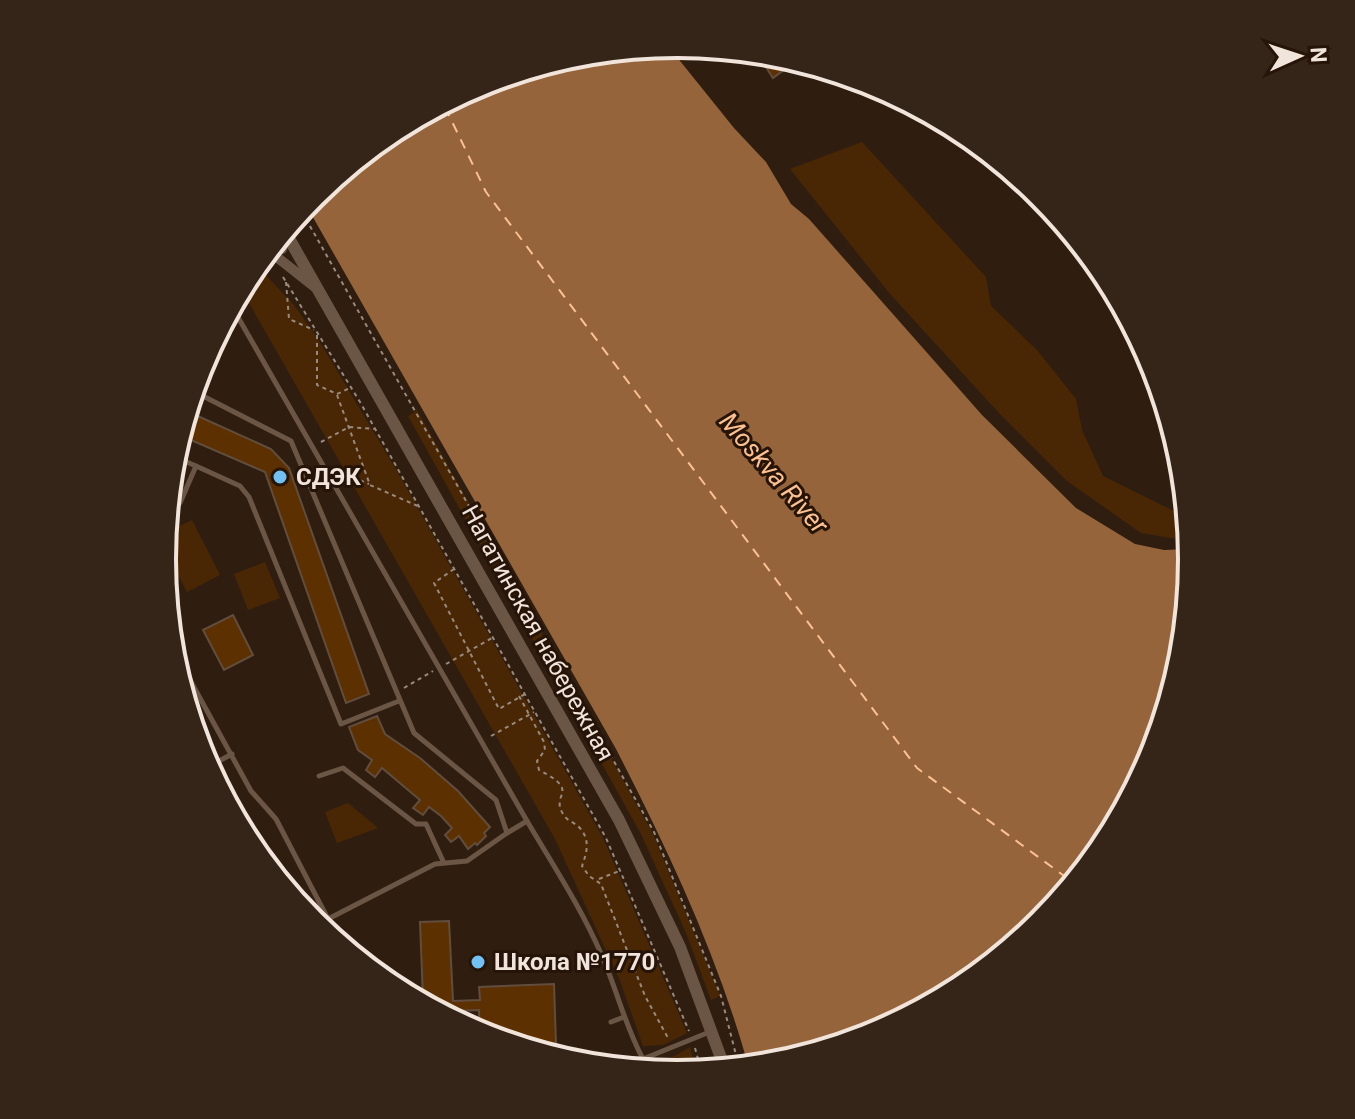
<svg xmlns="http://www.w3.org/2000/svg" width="1355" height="1119" viewBox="0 0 1355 1119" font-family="Roboto,sans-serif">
<rect width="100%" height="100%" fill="#2f1e10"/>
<g fill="#4a2704">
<path d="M862,142l124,135 5,29 46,44 39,49 6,31 21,46 81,40 5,25 -48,-8 -74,-52 -68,-68 -109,-119 -100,-125z"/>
<path d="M262,271l32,34 24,34 79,132 206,367 84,195 -24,12 -20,1 -23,-65 -65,-142 -310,-543z"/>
<path d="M417,410l236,424 67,162 -9,4 -25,-67 -45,-99 -233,-418z"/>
<path d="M192,520l28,55 -33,17 -23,-44 3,-16z"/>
<path d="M265,562l15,36 -32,12 -14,-36z"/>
<path d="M348,803l30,25 -41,15 -12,-31z"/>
<path d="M690,1047l6,24 -19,4 -26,-5z"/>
</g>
<path fill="#95643b" d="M668,46l66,82 32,34 25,42 18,15 173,196 94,93 59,36 29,6 27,-1 2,11 -39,197 -112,167 -168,112 -127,25c-31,-109 -79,-211 -131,-312l-310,-544 7,-10 168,-112z"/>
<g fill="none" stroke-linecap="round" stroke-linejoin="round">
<path stroke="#fcc091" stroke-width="2" stroke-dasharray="10 8" stroke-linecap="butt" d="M445,107l41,85 431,576 154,113"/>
</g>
<g fill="#5d3000" stroke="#614d3e" stroke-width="2">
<path d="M762,61h3l24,5 -16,12z"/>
<path d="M191,413l80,36 18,19 80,226 -23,9 -81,-231 -79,-34z"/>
<path d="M233,615l20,40 -29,15 -21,-40z"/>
<path d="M377,716l8,18 35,24 38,33 32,36 -6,6 2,3 -9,9 -2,-2 -7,6 -9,-13 -8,6 -6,-7 7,-7 -11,-12 -12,-9 -6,8 -10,-7 7,-8 -38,-32 -7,9 -9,-7 6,-10 -14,-10 -9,-23z"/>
<path d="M449,921l4,80 27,-1 -1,-13 75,-3 2,61 -23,1 -53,-10 -1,-26 -26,1 1,7 -31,-20 -3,-76z"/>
</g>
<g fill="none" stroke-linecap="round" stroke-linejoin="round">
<g stroke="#988a7e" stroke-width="2" stroke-dasharray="4 4" stroke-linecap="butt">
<path d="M302,212l352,620 67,164 17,67"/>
<path d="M283,277l77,125 246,436 83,193"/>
<path d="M286,282l3,37 25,11"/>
<path d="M317,335v50l20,9 13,-6"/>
<path d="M337,395l33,90 50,22"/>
<path d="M321,442l28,-15 26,2"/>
<path d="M338,471l31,13"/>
<path d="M454,569l-20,14 65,126 26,-15"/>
<path d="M446,664l46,-26"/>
<path d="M404,688l29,-17"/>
<path d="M519,696l25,46 1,8 -8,11 2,9c43,22 11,23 24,44 3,6 10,8 15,12 13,13 9,26 4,40l7,10 12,8 44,112 23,42"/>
<path d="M491,736l43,-24"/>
<path d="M599,879l20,-8"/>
<path d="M695,1048l6,22"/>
<path d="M685,1073l22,-13"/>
</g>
<g stroke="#6b5645" stroke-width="5">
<path d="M235,312l292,509 -20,12"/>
<path d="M182,460l14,6"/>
<path d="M174,500l6,3 16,-37 44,20 9,11 92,227 58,-23"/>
<path d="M184,669l67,122 25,28 52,100 107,-55 32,-3 40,-28 -11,-33 -82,-67 -123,-292 -96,-49"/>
<path d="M208,767l24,-13"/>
<path d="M319,776l24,-8 73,56h10l17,37"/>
<path d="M527,821c26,44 55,88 75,135 15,34 23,70 41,103"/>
<path d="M328,919l12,23"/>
<path d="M611,1022l13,-5"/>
<path d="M642,1068l1,-9 69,-28"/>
</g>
<g stroke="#6b5645" stroke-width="10">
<path d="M276,251l6,-2 5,-14"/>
<path d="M273,254l43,34"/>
</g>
<path stroke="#6b5645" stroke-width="12" d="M287,235l332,585 61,127 44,119"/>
</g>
<g fill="#72c1f5" stroke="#251407" stroke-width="3">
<circle cx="280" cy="477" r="8"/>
<circle cx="478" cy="962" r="8"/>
</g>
<g text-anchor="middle" stroke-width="6" stroke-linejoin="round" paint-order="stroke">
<g font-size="24" font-weight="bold" fill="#f1e4db" stroke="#251407" text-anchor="start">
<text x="296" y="485">СДЭК</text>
<text x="494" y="970">Школа №1770</text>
</g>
<g font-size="24" fill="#f1e4db" stroke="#251407">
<text transform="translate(538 633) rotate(61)" y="8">Нагатинская набережная</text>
</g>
<g font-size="26" font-style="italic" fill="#fcc091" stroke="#251407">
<text transform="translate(774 473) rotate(49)" y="9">Moskva River</text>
</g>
</g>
<path d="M0 0H1355V1119H0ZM176 559a501 501 0 1 1 1002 0a501 501 0 1 1-1002 0Z" fill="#352518" fill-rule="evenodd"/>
<path fill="none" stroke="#f1e4db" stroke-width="4" d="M176 559a501 501 0 1 1 1002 0a501 501 0 1 1-1002 0Z"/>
<g transform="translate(1299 56) rotate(87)" stroke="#251407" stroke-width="6" paint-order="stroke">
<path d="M0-6L14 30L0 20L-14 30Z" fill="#f1e4db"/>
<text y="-12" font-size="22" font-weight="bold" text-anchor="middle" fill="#f1e4db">N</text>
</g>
</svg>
